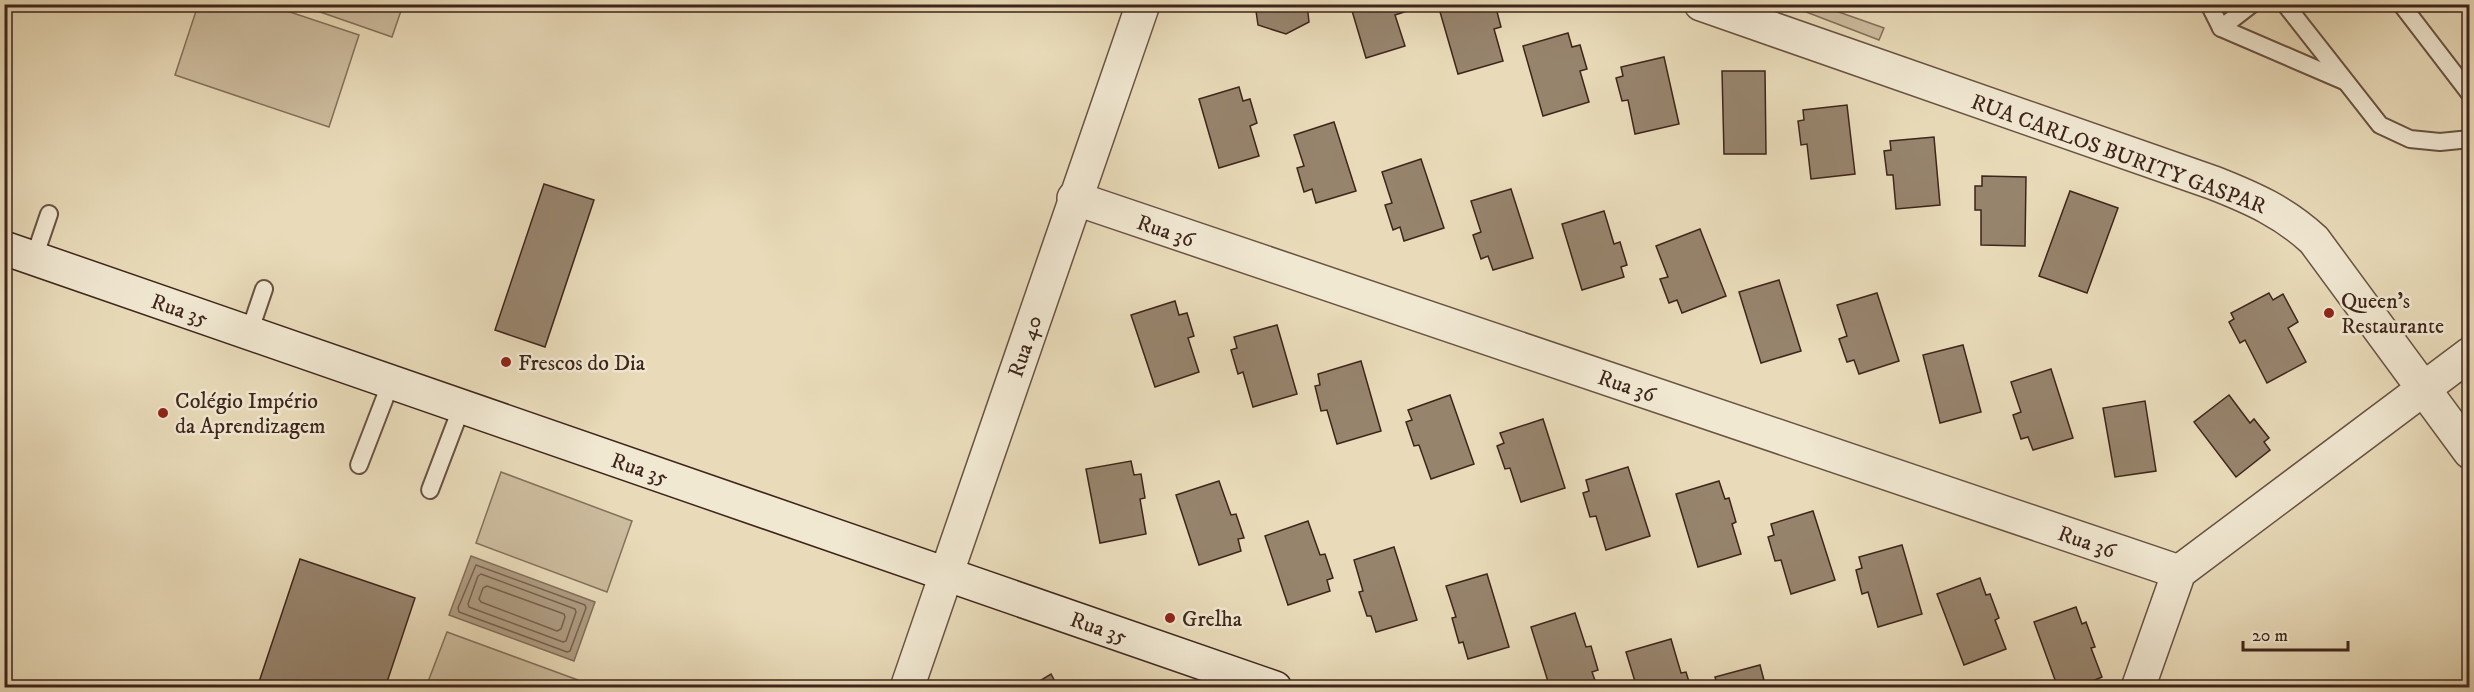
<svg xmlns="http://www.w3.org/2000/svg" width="2474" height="692" viewBox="0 0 2474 692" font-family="'IM FELL DW Pica',serif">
<rect width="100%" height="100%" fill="#e9dbb9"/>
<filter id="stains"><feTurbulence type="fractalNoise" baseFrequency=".00333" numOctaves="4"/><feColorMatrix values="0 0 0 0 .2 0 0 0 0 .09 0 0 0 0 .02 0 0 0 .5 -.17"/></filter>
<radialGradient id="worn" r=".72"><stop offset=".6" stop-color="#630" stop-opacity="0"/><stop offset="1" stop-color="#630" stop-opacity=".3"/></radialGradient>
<g fill="#ccbc9e" stroke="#85705c" stroke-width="1.5">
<path d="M198,5h71l90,30 -30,92 -154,-52z"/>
<path d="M300,5h103l-11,32z"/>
<path d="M1788,5h31l65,23 -5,12z"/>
<path d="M501,472l131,49 -25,71 -131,-49z"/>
<path d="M447,632l131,48 -3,7h-149z"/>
</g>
<path fill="#af9d83" stroke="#826d59" stroke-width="1.5" d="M471,556l124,46 -21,59 -125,-46z"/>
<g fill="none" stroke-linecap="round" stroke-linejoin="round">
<g stroke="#76614f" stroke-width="1.5">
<path d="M476,565l109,40 1,3 -16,43 -3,1 -108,-40 -1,-4z"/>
<path d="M481,574l94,35 1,3 -10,29 -3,1 -94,-35 -1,-3 10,-28z"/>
<path d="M487,586l77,28 1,3 -4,12 -4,2 -76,-29 -2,-3 4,-11z"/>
</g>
</g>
<g fill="#97846d" stroke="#3e251b" stroke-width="1.5">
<path d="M1255,4h52l2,18 -23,12 -28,-9z"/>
<path d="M1350,4h79l-34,11 10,31 -39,12z"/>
<path d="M1487,4h8l6,23 -7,2 9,32 -45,13 -20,-69z"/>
<path d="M1568,33l4,14 8,-2 7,24 -7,2 9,31 -46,14 -20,-70z"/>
<path d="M1664,57l15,67 -44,10 -7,-34 -6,1 -6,-23 7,-2 -2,-9z"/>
<path d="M1722,71h43l1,83h-42z"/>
<path d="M1239,87l4,14 7,-2 7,24 -7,3 9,30 -40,12 -20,-69z"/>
<path d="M1847,105l8,69 -44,5 -4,-35 -6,1 -3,-24 6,-1 -1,-10z"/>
<path d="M1334,122l22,69 -40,12 -4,-14 -8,3 -7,-24 7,-2 -10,-31z"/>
<path d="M1934,137l6,68 -44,4 -3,-34h-6l-3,-24 7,-1 -1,-9z"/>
<path d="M1421,159l23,69 -40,13 -4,-14 -7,3 -8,-25 7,-2 -10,-31z"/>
<path d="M1982,176l44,1 -1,69 -44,-1v-35h-6v-24h7z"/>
<path d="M544,184l50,16 -49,147 -50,-17z"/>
<path d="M1511,189l22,69 -40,12 -5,-14 -7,3 -8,-24 8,-3 -10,-31z"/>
<path d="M2070,191l48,17 -31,85 -48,-17z"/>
<path d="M1604,211l10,33 6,-2 7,23 -6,2 3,10 -42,13 -20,-66z"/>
<path d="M1700,229l26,67 -44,17 -5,-13 -8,3 -9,-24 8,-2 -12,-31z"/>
<path d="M1779,280l22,71 -40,12 -22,-71z"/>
<path d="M1877,293l22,68 -40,13 -5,-14 -7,2 -8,-23 8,-3 -10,-31z"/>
<path d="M2269,293l4,7 10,-6 15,28 -10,6 18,34 -39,21 -22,-43 -5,3 -11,-21 5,-3 -3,-6z"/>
<path d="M1175,301l4,14 8,-2 7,23 -6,2 11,34 -44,15 -24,-72z"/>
<path d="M1277,325l20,69 -44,13 -10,-35 -5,2 -7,-24 6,-2 -3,-11z"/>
<path d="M1963,345l18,67 -41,11 -17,-68z"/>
<path d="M1361,361l20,70 -44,13 -10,-34 -6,1 -6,-25 5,-1 -2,-11z"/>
<path d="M2051,369l22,69 -40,12 -5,-13 -7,2 -8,-24 8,-3 -10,-30z"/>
<path d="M1450,395l24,69 -43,15 -12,-34 -5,1 -8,-24 6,-2 -4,-10z"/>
<path d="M2229,395l21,28 4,-4 15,19 -5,4 6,8 -34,27 -42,-55z"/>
<path d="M2145,401l11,70 -41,6 -12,-69z"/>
<path d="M1543,419l22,69 -44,14 -11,-34 -5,1 -8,-23 7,-3 -4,-10z"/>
<path d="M1131,461l3,14 7,-1 4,24 -5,1 6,35 -46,9 -14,-74z"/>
<path d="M1628,467l22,69 -44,14 -10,-34 -6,1 -7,-24 6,-2 -3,-11z"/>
<path d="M1219,481l12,34 5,-1 8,24 -6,1 3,12 -42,14 -23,-70z"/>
<path d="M1719,481l6,18 4,-1 7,24 -4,2 9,30 -43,13 -22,-73z"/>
<path d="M1813,511l22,69 -44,14 -10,-34 -6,1 -7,-24 6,-2 -3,-11z"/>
<path d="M1308,521l12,34 5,-1 8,24 -6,2 3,11 -42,14 -23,-69z"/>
<path d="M1902,545l20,69 -44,13 -10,-35 -6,2 -6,-24 6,-2 -3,-11z"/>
<path d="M1394,547l23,73 -41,12 -5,-16h-4l-8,-24 4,-1 -9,-31z"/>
<path d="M300,559l115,39 -30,90h-128z"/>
<path d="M1487,574l22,73 -41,12 -5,-17 -4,1 -7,-25 4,-1 -10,-31z"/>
<path d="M1980,578l6,17 4,-1 9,24 -4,2 11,29 -42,16 -27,-71z"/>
<path d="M2076,607l6,17 4,-2 9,25 -4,1 11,29 -26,11h-18l-24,-66z"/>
<path d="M1575,613l11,34 5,-1 7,24 -6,2 4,11 -15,5h-31l-19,-61z"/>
<path d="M1671,639l10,34 5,-1 5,16h-54l-11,-36z"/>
<path d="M1760,665l6,23h-48l-3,-11z"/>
<path d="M1051,674l7,13 6,-4 2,5h-38z"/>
</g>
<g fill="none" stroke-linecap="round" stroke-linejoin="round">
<g stroke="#695242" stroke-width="20">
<g id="lane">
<path d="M2209,4l12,24 123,53"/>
<path d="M2285,4l95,121 30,14 30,3 30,-3"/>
<path d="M2401,4l69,90"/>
<path d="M2221,28l31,-24"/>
<path d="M34,258l15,-44"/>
<path d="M249,333l15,-44"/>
<path d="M359,465l32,-83"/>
<path d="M430,490l32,-84"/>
</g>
</g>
<g stroke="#695242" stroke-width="36">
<g id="street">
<path d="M1701,4l513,179c38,15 70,29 100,57l156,212"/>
<path d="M1074,198l1105,374"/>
<path d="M907,688l236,-684"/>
<path d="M2138,688l41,-116 291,-218"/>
</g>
</g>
<g stroke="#3e251b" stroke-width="36">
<path id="secondary" d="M4,248l1271,440"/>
</g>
<use href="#lane" stroke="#f1e8d2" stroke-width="16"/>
<use href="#street" stroke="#f1e8d2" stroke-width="33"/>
<use href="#secondary" stroke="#f1e8d2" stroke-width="33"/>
</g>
<g fill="#8f2418" stroke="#f1e8d2" stroke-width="2">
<circle cx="2329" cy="313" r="6"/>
<circle cx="506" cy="362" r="6"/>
<circle cx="163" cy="413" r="6"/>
<circle cx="1170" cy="618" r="6"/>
</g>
<g text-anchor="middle" stroke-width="5" stroke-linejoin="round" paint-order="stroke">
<g font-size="22" fill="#3e251b" stroke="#f1e8d2">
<text transform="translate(2119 153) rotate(20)" y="8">RUA CARLOS BURITY GASPAR</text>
<text transform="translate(1166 230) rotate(19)" y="8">Rua 36</text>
<text transform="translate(180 309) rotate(19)" y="8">Rua 35</text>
<text transform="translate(1024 346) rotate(-71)" y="8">Rua 40</text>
<text transform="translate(1627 385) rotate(19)" y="8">Rua 36</text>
<text transform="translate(640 468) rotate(19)" y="8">Rua 35</text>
<text transform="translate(2087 541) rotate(19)" y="8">Rua 36</text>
<text transform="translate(1099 627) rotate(19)" y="8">Rua 35</text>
</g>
<g font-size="22" fill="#3e251b" stroke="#f1e8d2" text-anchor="start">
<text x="2341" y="308">Queen's<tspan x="2341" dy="25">Restaurante</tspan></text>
<text x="518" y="370">Frescos do Dia</text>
<text x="175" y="408">Colégio Império<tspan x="175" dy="25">da Aprendizagem</tspan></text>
<text x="1182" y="626">Grelha</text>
</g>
</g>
<rect width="2474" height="692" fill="none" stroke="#e9dbb9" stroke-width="24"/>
<rect x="6" y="6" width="2462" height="680" fill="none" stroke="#3e251b" stroke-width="3"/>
<rect x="12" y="12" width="2450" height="668" fill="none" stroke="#3e251b" stroke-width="1.5"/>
<path d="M2243 641v9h105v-9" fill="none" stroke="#3e251b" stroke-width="3"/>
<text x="2252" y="641" font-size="18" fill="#3e251b" stroke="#f1e8d2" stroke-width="4.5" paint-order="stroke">20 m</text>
<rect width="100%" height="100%" filter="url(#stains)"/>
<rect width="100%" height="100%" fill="url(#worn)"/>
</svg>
